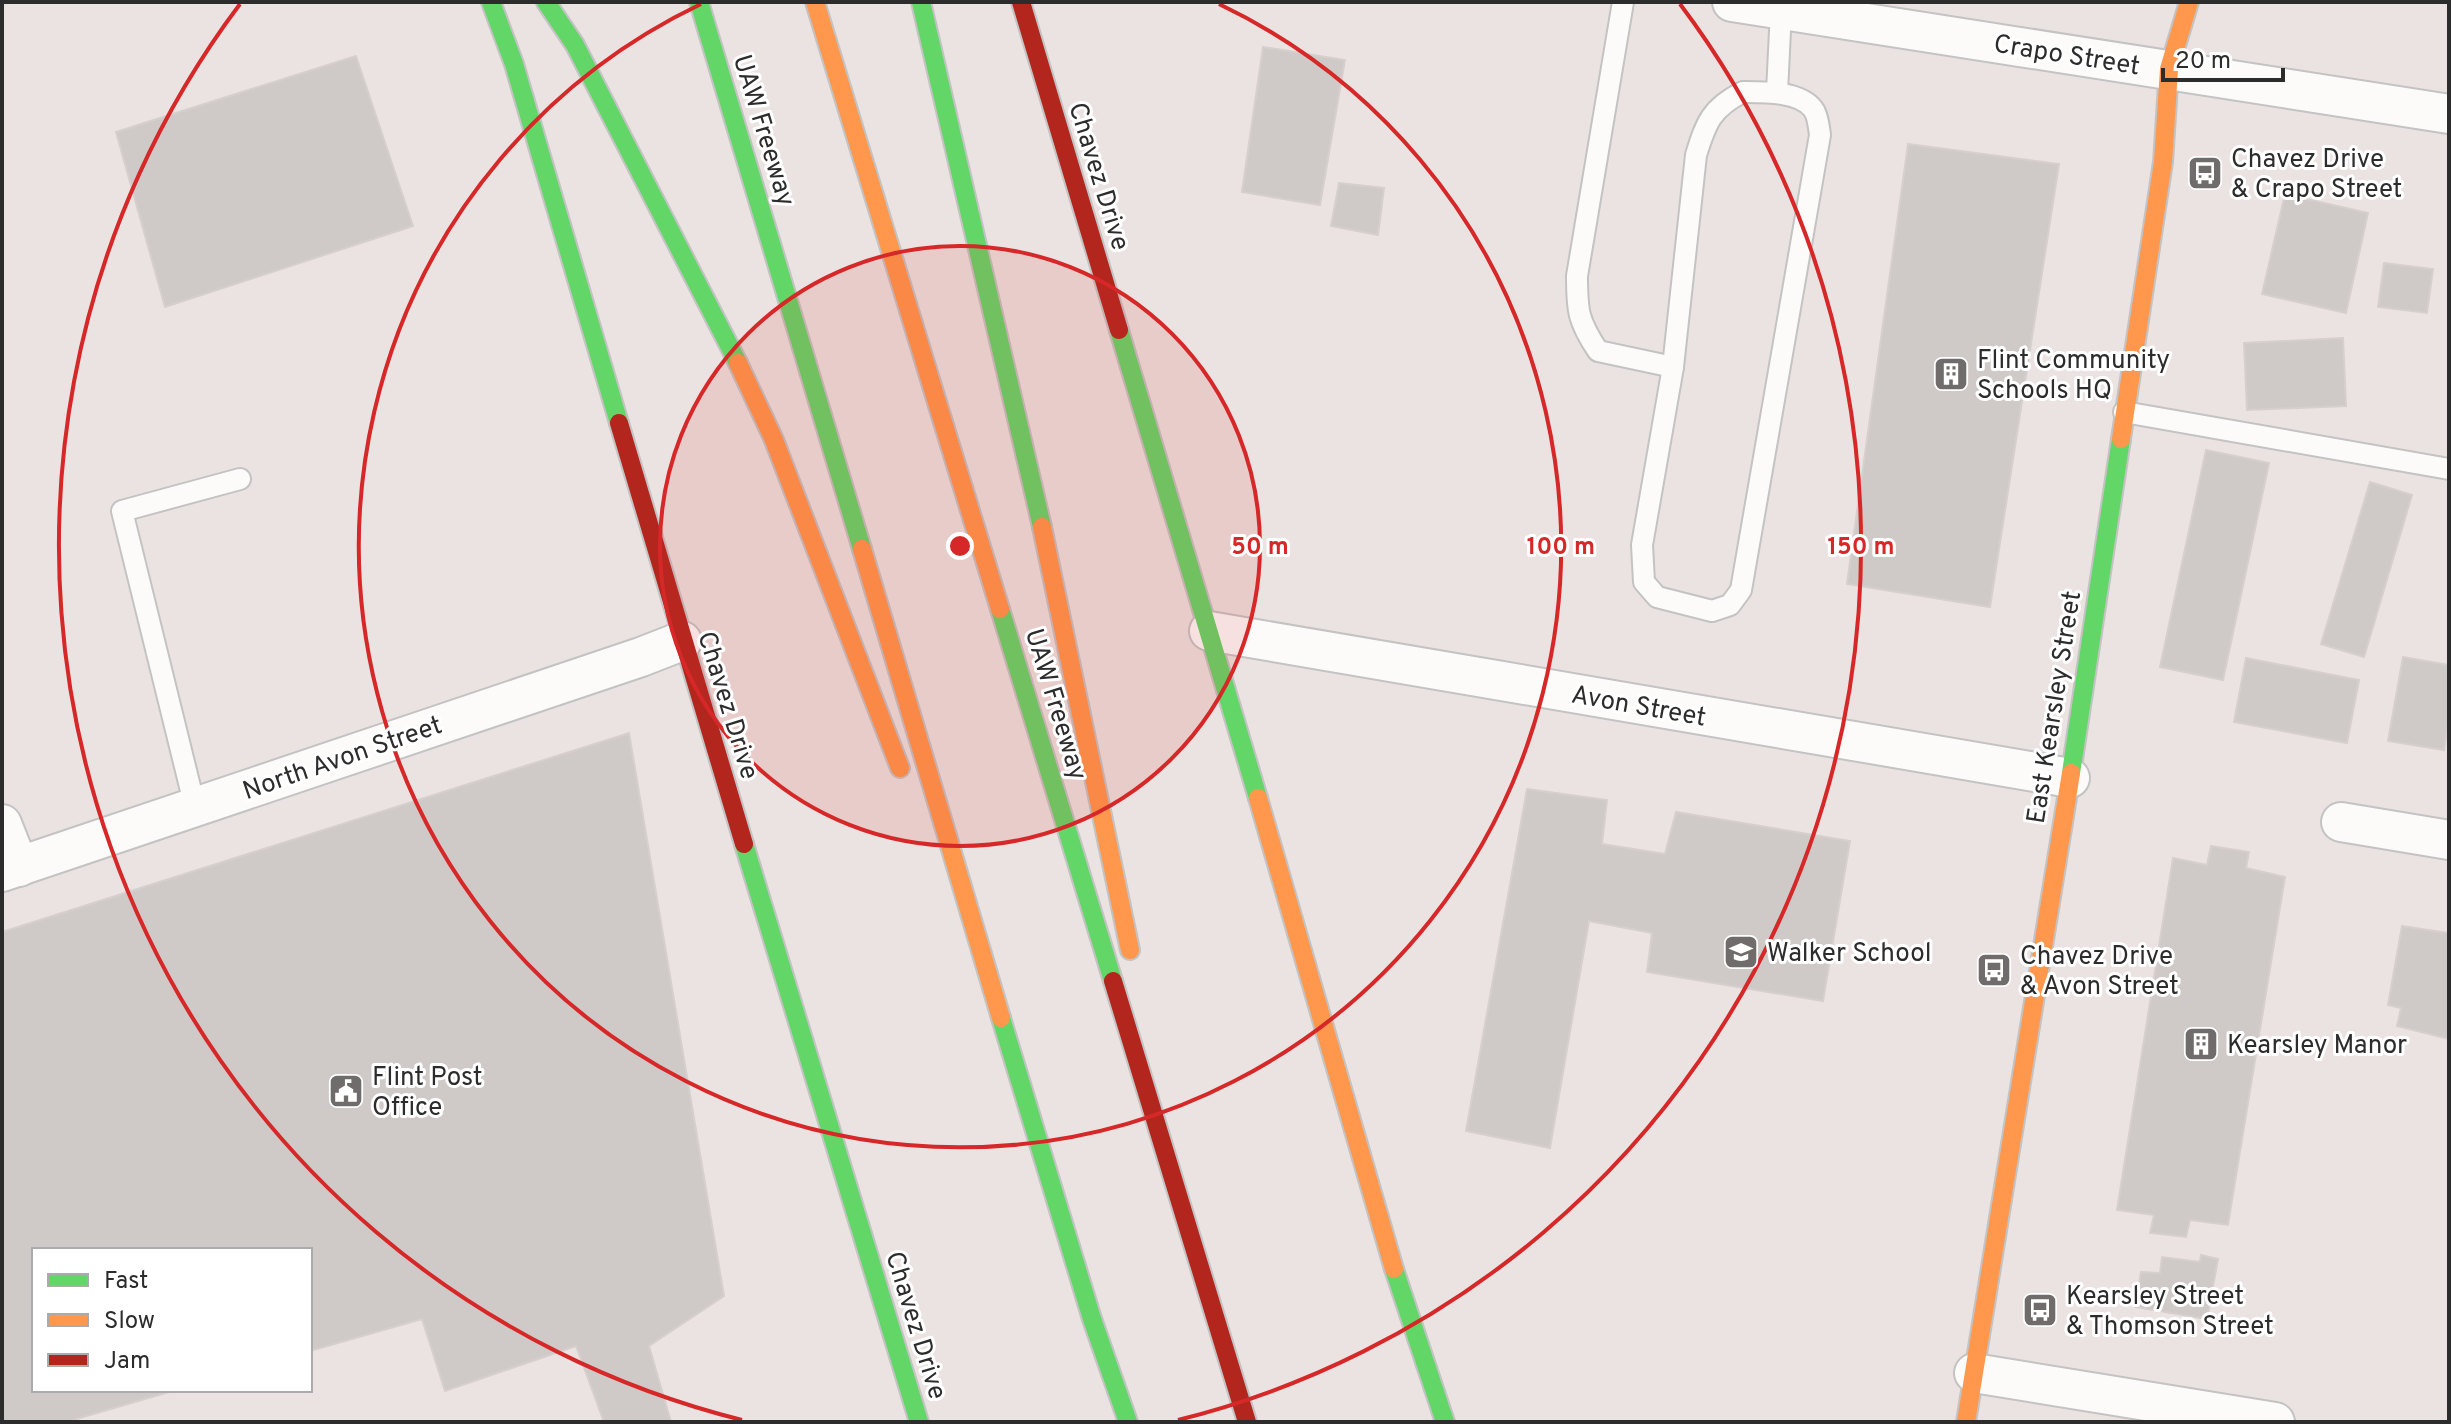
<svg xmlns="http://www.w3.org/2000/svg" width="2451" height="1424" viewBox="0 0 2451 1424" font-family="Overpass,sans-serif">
<rect width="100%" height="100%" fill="#ebe3e1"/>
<g fill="#cfcac8" stroke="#d6cfcd" stroke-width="2">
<path d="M1263,47l82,13 -25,145 -78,-13z"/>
<path d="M356,56l57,170 -248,81 -49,-175z"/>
<path d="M1908,144l151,20 -69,443 -143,-23z"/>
<path d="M1339,183l45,5 -6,47 -47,-9z"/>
<path d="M2285,194l83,19 -22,100 -84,-19z"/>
<path d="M2384,263l49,6 -6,44 -49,-6z"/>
<path d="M2343,338l3,68 -99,4 -3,-67z"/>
<path d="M2206,450l63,13 -46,217 -63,-13z"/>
<path d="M2370,482l42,13 -48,162 -43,-13z"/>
<path d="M2403,657l46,8v54l-5,31 -56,-9z"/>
<path d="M2246,658l113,22 -12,63 -113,-21z"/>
<path d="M629,733l95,563 -75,50 22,76h-67l-28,-76 -131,45 -23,-72 -112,32v-101h-276v140h142l-110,32h-64v-490z"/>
<path d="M1527,789l80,11 -5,44 63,10 11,-42 174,29 -27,160 -176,-29 5,-39 -63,-12 -39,227 -84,-17z"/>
<path d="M2211,846l38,6 -3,16 39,9 -57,348 -38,-5 -4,17 -36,-4 4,-18 -37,-5 56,-352 34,7z"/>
<path d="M2402,926l47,7v106l-52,-13 4,-18 -13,-3z"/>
<path d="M2201,1255l17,4 -11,60 -72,-12 6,-35 19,1 2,-16 38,5z"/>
</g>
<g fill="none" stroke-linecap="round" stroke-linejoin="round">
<g stroke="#c4c3c3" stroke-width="24">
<g id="lane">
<path d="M1623,2l-46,274c0,35 1,45 21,75l75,16"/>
<path d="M1743,92c20,0 57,-1 70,17 5,6 6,19 7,26l-79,455 -11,15 -18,6 -55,-14 -13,-15 -2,-37 31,-178 23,-212c10,-32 15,-47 47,-63z"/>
<path d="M1777,92l4,-82"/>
<path d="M2124,412l325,57"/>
<path d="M195,807l-73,-296 118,-32"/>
</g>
</g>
<g stroke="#c4c3c3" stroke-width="42">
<g id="street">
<path d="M1732,2l717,112"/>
<path d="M1209,631l861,147"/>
<path d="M2341,822l108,18"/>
<path d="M2,824l17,43"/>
<path d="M2,872l639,-215 41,-16"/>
<path d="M1974,1373l301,49"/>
</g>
</g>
<g stroke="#c4c3c3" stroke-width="22">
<g id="fast">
<path d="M491,2l23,62 105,359"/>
<path d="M546,2l29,43 163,318"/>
<path d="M699,2l163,547"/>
<path d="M921,2l121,525"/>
<path d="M1119,330l139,468"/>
<path d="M1000,609l113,372"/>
<path d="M2071,773l50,-334"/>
<path d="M744,844l175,578"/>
<path d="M1001,1018l91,301 36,103"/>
<path d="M1394,1269l51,153"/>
</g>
</g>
<g stroke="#c4c3c3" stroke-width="22">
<g id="slow">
<path d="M815,2l185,607"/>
<path d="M738,363l36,77 126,328"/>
<path d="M2121,439l42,-277 6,-93 20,-67"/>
<path d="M1042,527l88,423"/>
<path d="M862,549l139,469"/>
<path d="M1258,798l136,471"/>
<path d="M1966,1422l105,-649"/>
</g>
</g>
<g stroke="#c4c3c3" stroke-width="22">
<g id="jam">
<path d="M1021,2l98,328"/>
<path d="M619,423l125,421"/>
<path d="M1113,981l134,441"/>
</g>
</g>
<use href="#lane" stroke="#fcfbfa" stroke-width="20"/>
<use href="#street" stroke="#fcfbfa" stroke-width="38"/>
<use href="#fast" stroke="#63d668" stroke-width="18"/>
<use href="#slow" stroke="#ff974d" stroke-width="18"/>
<use href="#jam" stroke="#b3261e" stroke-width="18"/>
</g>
<circle cx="960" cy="546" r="300" fill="#d62828" fill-opacity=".12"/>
<g fill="none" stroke="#d62828" stroke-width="4">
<circle cx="960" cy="546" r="300"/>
<path d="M1219 4A601 601 0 1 1 701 4"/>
<path d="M742 1420A901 901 0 0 1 240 4M1680 4A901 901 0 0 1 1178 1420"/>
</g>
<defs>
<g id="bus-square" transform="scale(1.8)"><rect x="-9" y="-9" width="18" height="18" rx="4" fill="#6f6c6b" stroke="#fff"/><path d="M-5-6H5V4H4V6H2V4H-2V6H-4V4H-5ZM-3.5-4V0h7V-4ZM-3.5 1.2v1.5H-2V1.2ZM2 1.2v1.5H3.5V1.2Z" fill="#fff"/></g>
<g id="building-square" transform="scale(1.8)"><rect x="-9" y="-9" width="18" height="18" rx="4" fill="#6f6c6b" stroke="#fff"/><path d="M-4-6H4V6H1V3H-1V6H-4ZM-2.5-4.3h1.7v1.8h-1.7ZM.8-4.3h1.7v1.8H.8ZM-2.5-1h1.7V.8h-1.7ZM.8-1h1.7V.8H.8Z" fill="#fff"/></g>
<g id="school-square" transform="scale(1.8)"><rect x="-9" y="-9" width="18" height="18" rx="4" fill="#6f6c6b" stroke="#fff"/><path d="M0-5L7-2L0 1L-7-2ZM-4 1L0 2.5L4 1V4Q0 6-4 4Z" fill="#fff"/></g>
<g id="civic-square" transform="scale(1.8)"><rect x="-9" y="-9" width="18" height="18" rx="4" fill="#6f6c6b" stroke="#fff"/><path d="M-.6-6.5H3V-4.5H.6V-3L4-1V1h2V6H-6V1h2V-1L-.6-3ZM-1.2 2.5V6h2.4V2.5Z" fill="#fff"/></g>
</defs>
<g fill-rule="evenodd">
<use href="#bus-square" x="2205" y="173"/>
<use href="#building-square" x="1951" y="374"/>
<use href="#school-square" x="1741" y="952"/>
<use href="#bus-square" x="1994" y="970"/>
<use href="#building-square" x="2201" y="1044"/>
<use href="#civic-square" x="346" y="1091"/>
<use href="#bus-square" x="2040" y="1310"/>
</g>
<g text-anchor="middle" stroke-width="6" stroke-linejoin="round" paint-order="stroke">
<g font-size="26" fill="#2c2c2c" stroke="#fff">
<text transform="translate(2067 54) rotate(9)" y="9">Crapo Street</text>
<text transform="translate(765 130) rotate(73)" y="9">UAW Freeway</text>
<text transform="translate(1100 176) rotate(73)" y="9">Chavez Drive</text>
<text transform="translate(1057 704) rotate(73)" y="9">UAW Freeway</text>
<text transform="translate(729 705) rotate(73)" y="9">Chavez Drive</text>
<text transform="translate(1639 705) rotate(10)" y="9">Avon Street</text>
<text transform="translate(2053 707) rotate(-81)" y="9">East Kearsley Street</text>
<text transform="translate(342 757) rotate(-19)" y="9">North Avon Street</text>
<text transform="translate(917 1325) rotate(73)" y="9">Chavez Drive</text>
</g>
<g font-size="26" fill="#2c2c2c" stroke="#fff" text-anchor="start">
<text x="2231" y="167">Chavez Drive<tspan x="2231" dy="30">&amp; Crapo Street</tspan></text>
<text x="1977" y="368">Flint Community<tspan x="1977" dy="30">Schools HQ</tspan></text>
<text x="1767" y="961">Walker School</text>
<text x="2020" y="964">Chavez Drive<tspan x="2020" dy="30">&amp; Avon Street</tspan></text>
<text x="2227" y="1053">Kearsley Manor</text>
<text x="372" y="1085">Flint Post<tspan x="372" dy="30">Office</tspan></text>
<text x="2066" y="1304">Kearsley Street<tspan x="2066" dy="30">&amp; Thomson Street</tspan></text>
</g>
</g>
<circle cx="960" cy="546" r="12" fill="#d62828" stroke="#fff" stroke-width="4"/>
<g font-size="24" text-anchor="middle" font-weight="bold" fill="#d62828" stroke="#fff" stroke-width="6" stroke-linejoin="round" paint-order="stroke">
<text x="1260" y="554">50 m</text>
<text x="1561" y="554">100 m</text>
<text x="1861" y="554">150 m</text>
</g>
<rect width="2451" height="1424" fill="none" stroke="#2c2c2c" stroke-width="8"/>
<rect x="32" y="1248" width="280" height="144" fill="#ffffff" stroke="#ababab" stroke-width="2"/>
<rect x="48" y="1274" width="40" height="12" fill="#63d668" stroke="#ababab" stroke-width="2"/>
<text x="104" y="1288" font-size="24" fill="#2c2c2c">Fast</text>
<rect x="48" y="1314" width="40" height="12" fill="#ff974d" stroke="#ababab" stroke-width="2"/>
<text x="104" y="1328" font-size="24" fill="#2c2c2c">Slow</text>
<rect x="48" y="1354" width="40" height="12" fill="#b3261e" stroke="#ababab" stroke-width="2"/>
<text x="104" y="1368" font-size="24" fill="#2c2c2c">Jam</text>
<path d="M2163 68v12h120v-12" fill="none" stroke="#2c2c2c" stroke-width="4"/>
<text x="2175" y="68" font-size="24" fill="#2c2c2c" stroke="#ffffff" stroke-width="6" paint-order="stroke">20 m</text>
</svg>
